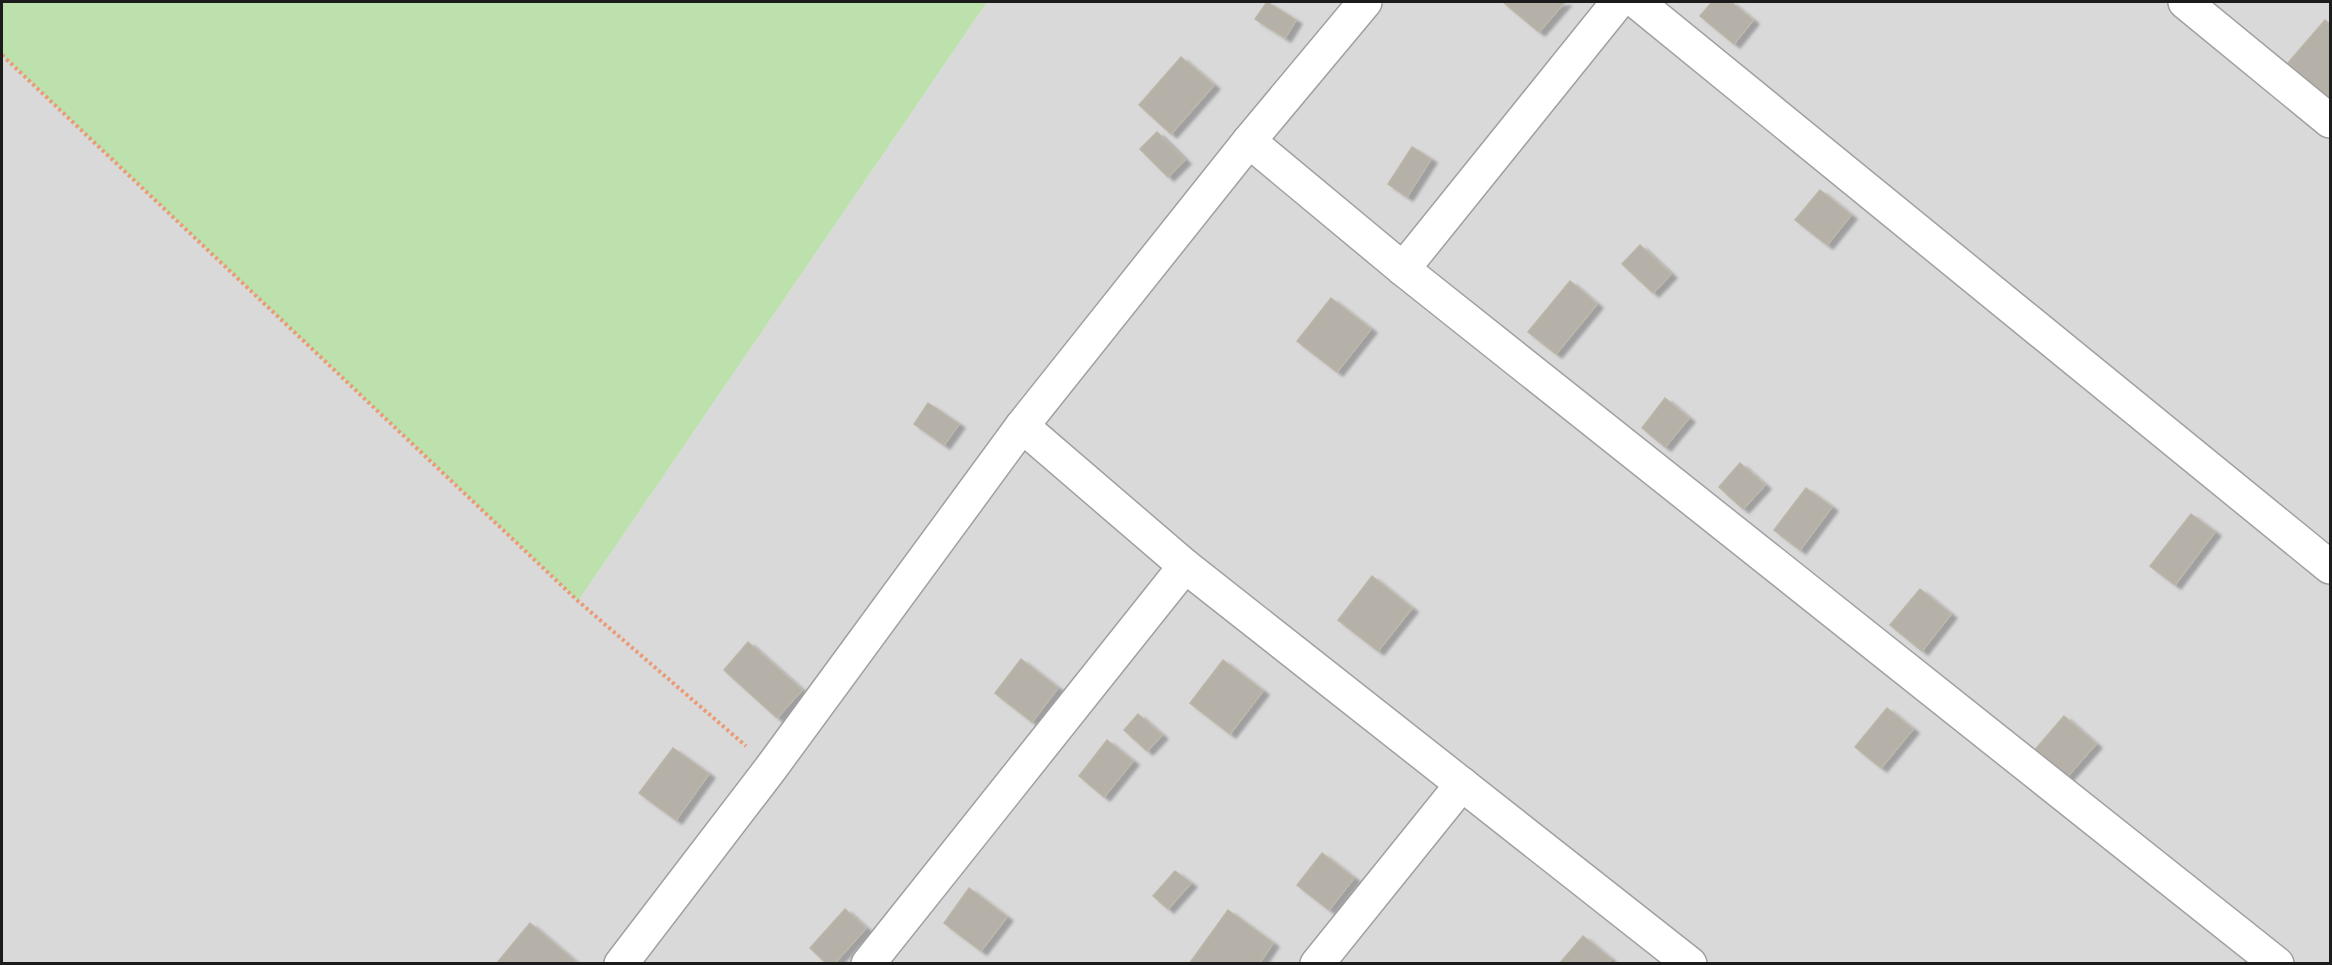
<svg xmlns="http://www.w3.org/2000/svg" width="2332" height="965" viewBox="0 0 2332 965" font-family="Roboto,sans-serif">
<defs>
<filter id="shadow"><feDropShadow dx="6" dy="4" stdDeviation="1.5" flood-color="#0004"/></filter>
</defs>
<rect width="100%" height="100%" fill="#ecebe3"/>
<path fill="#dad9d9" d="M987,2h1343v961h-2328v-908l576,546z"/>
<path fill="#bce1ad" d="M2,2h985l-409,599 -576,-546z"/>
<g fill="#b5b1a9" stroke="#bcb5a7" stroke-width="1.5" filter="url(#shadow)">
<path d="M1267,2l29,18 -11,18 -30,-19z"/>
<path d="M1503,2h62l-26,30z"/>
<path d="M1712,2h19l22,18 -19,24 -34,-28z"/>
<path d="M2325,20l5,4v75l-42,-36z"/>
<path d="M1181,57l33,28 -43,49 -32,-29z"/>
<path d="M1157,132l28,28 -17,17 -28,-28z"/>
<path d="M1412,147l19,12 -24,38 -19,-13z"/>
<path d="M1820,190l31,25 -24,30 -32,-25z"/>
<path d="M1640,245l31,29 -18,19 -31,-29z"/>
<path d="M1570,281l27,23 -41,50 -28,-22z"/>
<path d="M1331,298l40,31 -34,43 -40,-31z"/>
<path d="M1665,398l24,20 -24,29 -23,-19z"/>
<path d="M928,403l31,21 -15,21 -30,-21z"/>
<path d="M1740,463l25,22 -22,24 -24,-22z"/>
<path d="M1806,488l26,19 -32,43 -26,-20z"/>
<path d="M2191,514l24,18 -40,53 -25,-19z"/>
<path d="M1372,576l40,32 -34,43 -40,-31z"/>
<path d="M1920,589l31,25 -29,37 -32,-26z"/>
<path d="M748,642l54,48 -25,28 -53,-48z"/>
<path d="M1021,659l37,29 -26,34 -37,-29z"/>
<path d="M1223,660l40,31 -33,43 -40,-31z"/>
<path d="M1887,708l26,21 -32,39 -26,-21z"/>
<path d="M1138,714l24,21 -15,16 -23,-21z"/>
<path d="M2064,716l32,28 -37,42 -32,-27z"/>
<path d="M1107,740l26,21 -29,36 -25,-21z"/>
<path d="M673,748l36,26 -33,46 -37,-27z"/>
<path d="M1322,853l32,25 -25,32 -32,-25z"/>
<path d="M1175,871l16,12 -23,26 -15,-13z"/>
<path d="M969,888l38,29 -26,34 -37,-28z"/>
<path d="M845,909l21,19 -32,36h-7l-17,-16z"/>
<path d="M1228,910l45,33 -14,21h-70z"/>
<path d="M530,923l48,41h-82z"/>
<path d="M1583,936l28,23 -4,5h-48z"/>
</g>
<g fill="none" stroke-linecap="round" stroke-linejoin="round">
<g stroke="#a0a0a0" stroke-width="36">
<g id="minor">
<path d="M1637,2l693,565"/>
<path d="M2185,2l145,119"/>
<path d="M1249,141l154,128 874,695"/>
<path d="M1403,269l215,-267"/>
<path d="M1022,426l163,140 505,398"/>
<path d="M621,964l150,-196 251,-342 227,-285 116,-139"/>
<path d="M868,964l317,-398"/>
<path d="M1317,964l145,-180"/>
</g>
</g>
<path stroke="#ea9b76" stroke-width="4" stroke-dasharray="3 3" stroke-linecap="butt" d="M2,55l576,546 168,145"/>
<use href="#minor" stroke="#fff" stroke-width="33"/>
</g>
<rect width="2332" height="965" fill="none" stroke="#1c1c1c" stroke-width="6"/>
</svg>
